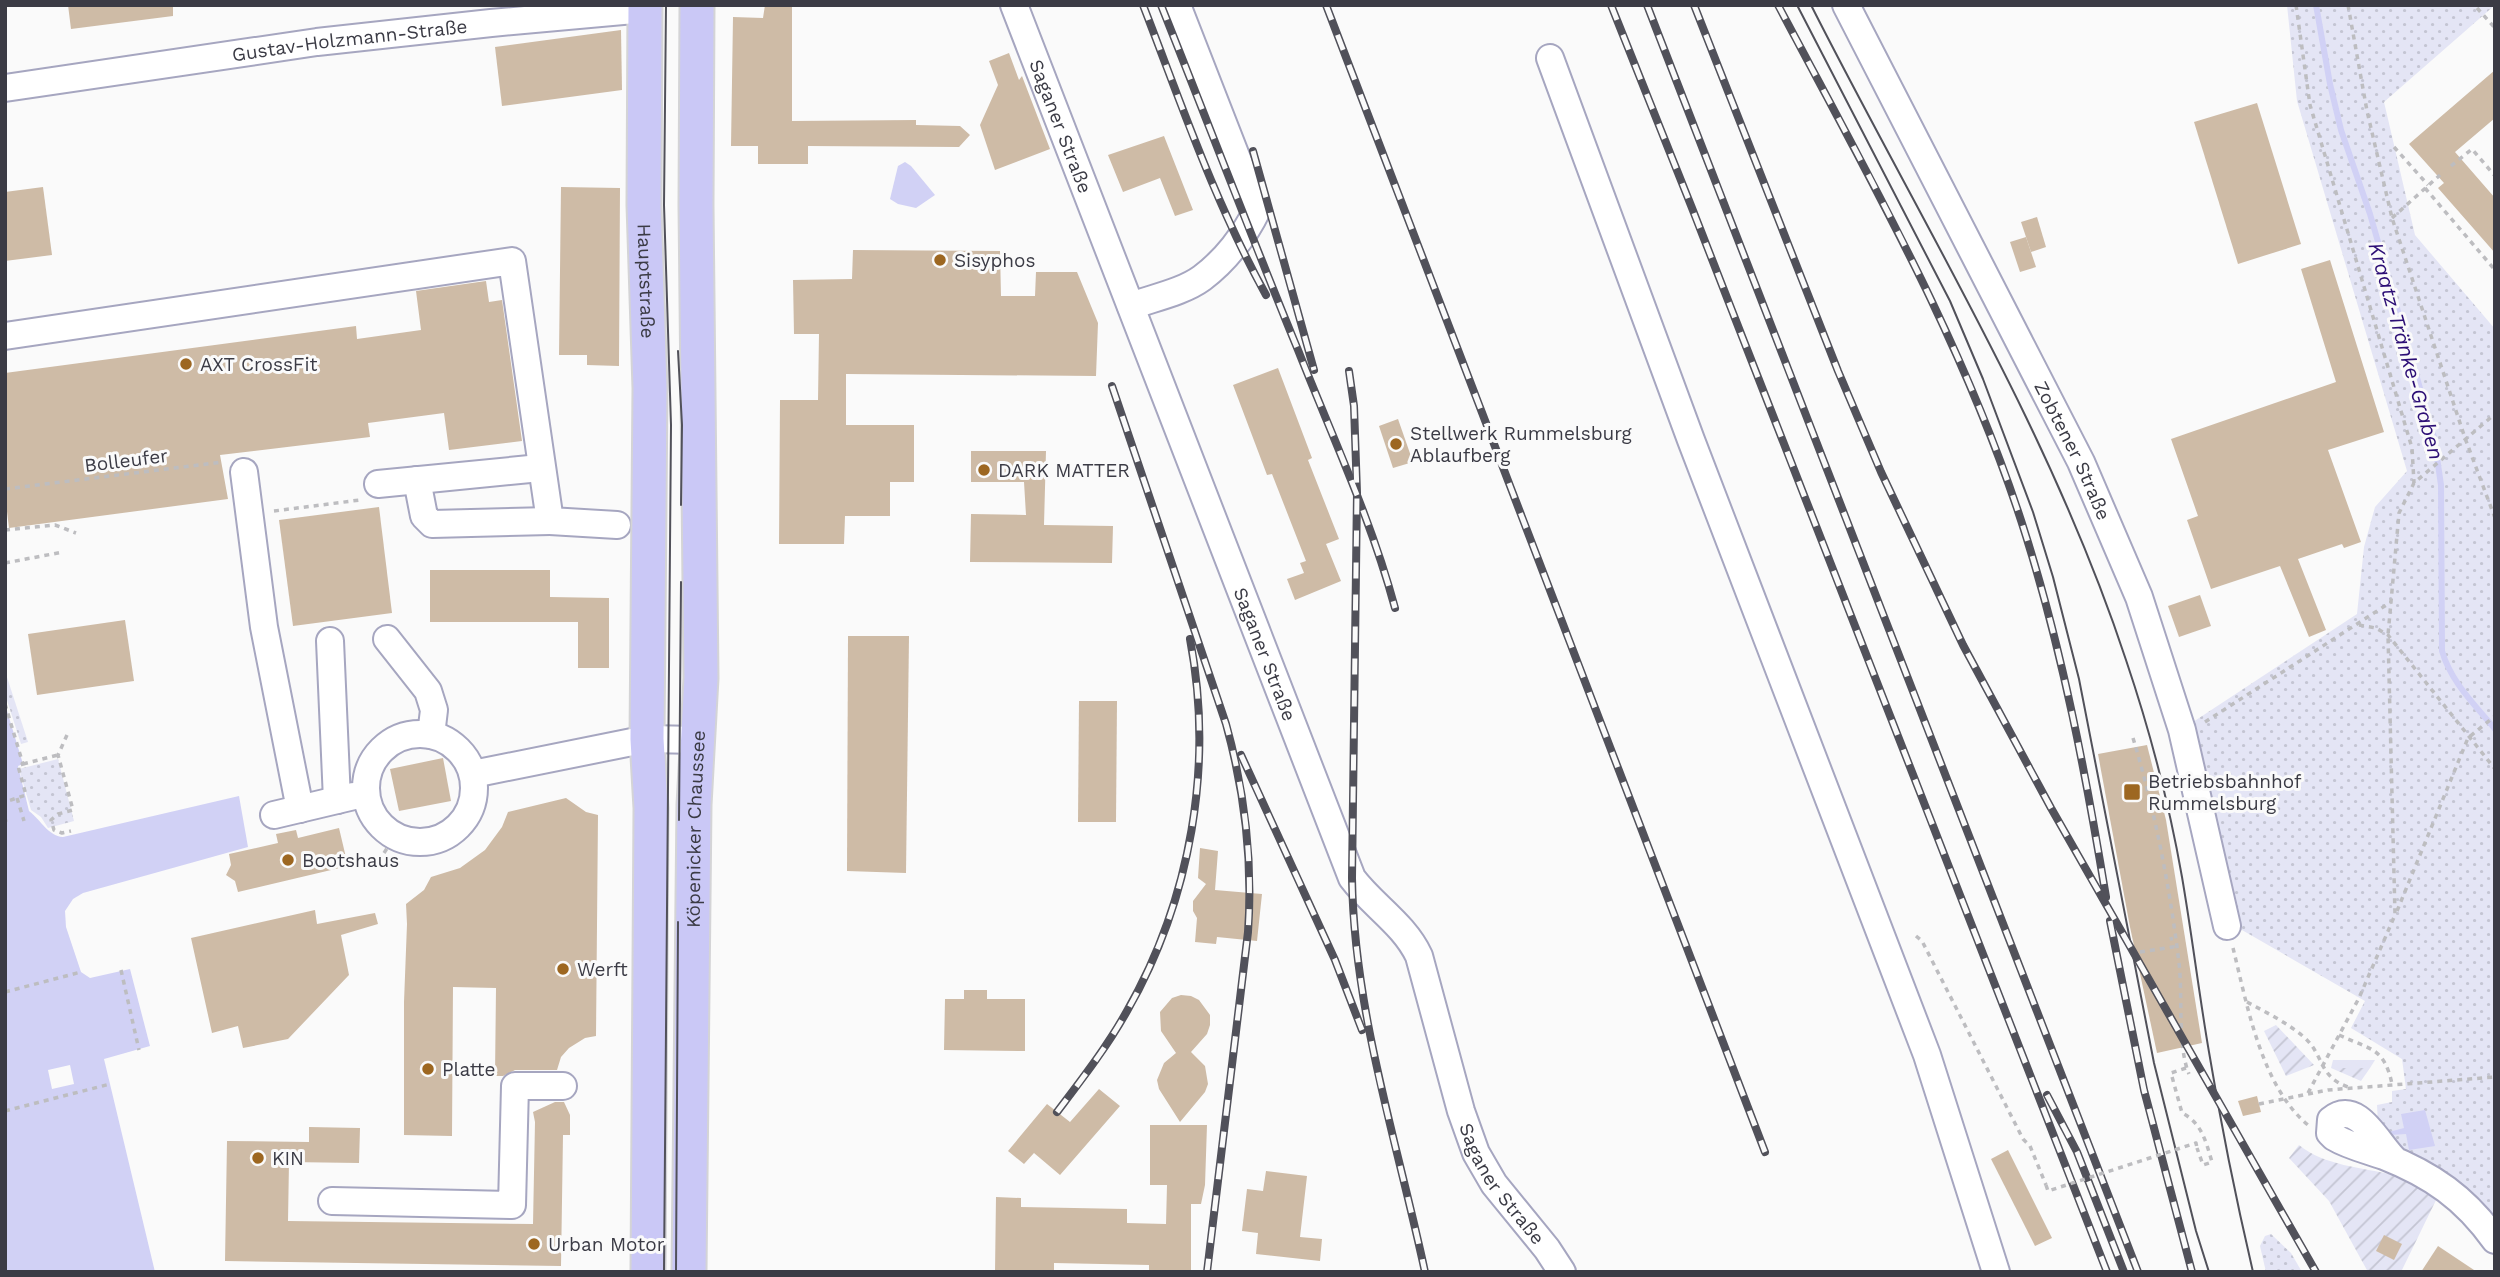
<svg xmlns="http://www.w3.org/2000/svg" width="2500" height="1277" viewBox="0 0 2500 1277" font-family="'Work Sans',sans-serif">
<defs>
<pattern id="grass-dots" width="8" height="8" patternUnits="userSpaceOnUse" patternTransform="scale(1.75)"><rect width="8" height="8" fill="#e4e5f5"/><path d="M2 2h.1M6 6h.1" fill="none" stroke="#c4c5d3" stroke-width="1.8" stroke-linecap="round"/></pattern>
<pattern id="garden-furrows" width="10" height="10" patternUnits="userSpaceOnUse" patternTransform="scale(1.75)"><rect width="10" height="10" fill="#e4e5f5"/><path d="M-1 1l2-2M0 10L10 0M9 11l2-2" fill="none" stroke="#c4c5d3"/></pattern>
</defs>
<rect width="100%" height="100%" fill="#fafafa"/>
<g fill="url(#grass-dots)">
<path d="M2287,5h208l-111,97 31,133 80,94v893l-90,-68 -27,-30 -1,-19 15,-3v-11l14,-2 -4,-30 -51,-31 14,-27 -130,-75 -42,-204 164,-108 7,-67 11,-40 32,-36 -110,-370z"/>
<path d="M5,671l23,71 -7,2 -16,-50z"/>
<path d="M58,759l16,62 -26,7 -7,-11 -10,-7 -12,-41z"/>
<path d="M2271,1234l20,19 11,19h-36l-6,-26 5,-10z"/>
</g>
<g fill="url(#garden-furrows)">
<path d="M2276,1025l38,40 -28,11 -22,-45z"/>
<path d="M2331,1068h39l-9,13z"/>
<path d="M2299,1145c26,21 62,22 94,30 16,5 31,13 45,21l-37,76h-33l-39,-71 -40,-43z"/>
</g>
<path fill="#e4e5f5" d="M2333,1060h42l-5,8h-39z"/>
<g fill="#d1d1f5" fill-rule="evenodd">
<path d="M905,162l6,4 24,29 -19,13 -18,-4 -8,-5 8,-33z"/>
<path d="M5,704l18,60 -5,2 11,45c12,9 19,25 34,26l176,-41 9,51 -165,46 -10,6 -8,12 1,16 15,45 9,6 40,-9 20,77 -46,13 51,213h-150zM70,1065l4,19 -22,5 -4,-19z"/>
<path d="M2425,1110l10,36 -26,4 -3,-16 -16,1 -1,-3 15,-4 -3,-14z"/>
</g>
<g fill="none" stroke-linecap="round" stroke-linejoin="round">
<path stroke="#d1d1f5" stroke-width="6" d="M2316,5l14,79 11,46 29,84 64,223 7,48 1,166c9,31 32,53 53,78"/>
</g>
<g fill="#cebba6">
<path d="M68,5h105v11l-102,13z"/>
<path d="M765,5h27v116l124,-1v5l44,1 10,9 -11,12 -151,-1v18h-50v-18h-27l2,-129 30,1z"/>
<path d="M621,30l1,60 -120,16 -7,-59z"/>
<path d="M1009,53l10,27 3,-4 28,73 -55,21 -15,-45 18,-40 -9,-24z"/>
<path d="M2495,70v48l-40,34 40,46v55l-57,-65 6,-5 -35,-39z"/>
<path d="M2257,103l44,141 -63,20 -44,-142z"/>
<path d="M1164,136l29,74 -18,6 -15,-38 -37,14 -15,-37z"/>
<path d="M43,187l9,68 -47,6v-69z"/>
<path d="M561,187l59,1 -1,178 -32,-1v-10h-28z"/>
<path d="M2037,217l9,30 -15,5 -10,-30z"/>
<path d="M2026,237l10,30 -16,5 -10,-30z"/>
<path d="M853,250l147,1 1,45h34l1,-24h41l21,51 -2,53 -250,-2v51h68v57h-24v34h-45l-1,28h-65l1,-144h38l1,-66h-25l-1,-54 59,-1z"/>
<path d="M2330,260l54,172 -56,18 33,92 -17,6 -2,-4 -44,15 28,71 -17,7 -29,-71 -69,23 -24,-69 11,-4 -27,-77 165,-57 -35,-113z"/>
<path d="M486,281l3,21 13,-2 20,141 -73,9 -5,-37 -76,10 2,14 -150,18 8,44 -219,29 -4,-33v-122l351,-47 1,13 64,-9 -5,-39z"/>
<path d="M1278,368l34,90 -4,2 31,79 -13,5 15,37 -46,19 -8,-21 17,-6 -4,-10 6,-2 -34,-87 -5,1 -34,-90z"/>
<path d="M1398,419l15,43 -20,6 -14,-42z"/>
<path d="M971,451h75l-2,74 69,1 -1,37 -142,-1 1,-48 55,1 -2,-33h-53z"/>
<path d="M379,507l13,106 -99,13 -14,-106z"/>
<path d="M430,570h120v27l59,1v70h-31v-46h-148z"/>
<path d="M2200,595l11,31 -32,11 -11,-31z"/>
<path d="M125,620l9,61 -97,14 -9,-61z"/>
<path d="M848,636h61l-3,237 -59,-2z"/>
<path d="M1079,701h38l-1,121h-38z"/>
<path d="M2147,745l19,75 36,223 -45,10 -27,-126 -32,-173z"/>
<path d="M443,758l8,43 -52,10 -9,-42z"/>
<path d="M566,798l20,14 12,3 -2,221 -11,2 -16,10 -8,9 -4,13h-42l-12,6h-8l1,-88 -43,-1 -1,149 -48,-1v-133l3,-78 -1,-20 18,-14 7,-13 29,-9 25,-18 17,-23 6,-15z"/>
<path d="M339,828l9,38 -110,26 -3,-11 -9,-6 5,-10 -2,-11 49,-11 -2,-9 20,-4 2,8z"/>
<path d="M1200,848l18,3 -3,39 47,4 -5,47 -40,-4 -1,7 -21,-2 2,-24 -4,-7v-10l13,-17 -8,-6z"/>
<path d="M315,910l2,14 58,-11 3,11 -37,11 8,40 -61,64 -45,9 -5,-22 -26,7 -21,-95z"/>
<path d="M964,990h23v9h38v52l-81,-1 1,-51h19z"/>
<path d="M1181,995l10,1 8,4 11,15v10l-3,9 -16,18 14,14 3,18 -3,8 -25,30 -21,-33 -2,-9 7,-17 12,-10 -15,-22 -1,-19 12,-14z"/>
<path d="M1099,1089l21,17 -60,69 -26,-22 -10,11 -16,-13 39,-47 23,18z"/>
<path d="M2257,1096l4,16 -18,4 -5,-15z"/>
<path d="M555,1102h9l6,13v20h-7l-2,131 -336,-5 2,-120 82,1v-15l51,1 -1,35 -70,-1 -1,59 245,3 2,-102 -2,-10z"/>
<path d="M1150,1125h57l-2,60 -4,19h-10v68h-42v-7l-95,-2v9h-59l1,-75 25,1v9l106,2v14l39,1 1,-39h-17z"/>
<path d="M2008,1150l44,88 -17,8 -44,-87z"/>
<path d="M1266,1171l41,5 -7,61 22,2 -2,22 -64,-7 2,-21 -16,-2 5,-42 16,2z"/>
<path d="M2384,1235l18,9 -8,16 -18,-9z"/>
<path d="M2438,1246l39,26h-56z"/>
</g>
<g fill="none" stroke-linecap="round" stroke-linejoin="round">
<g stroke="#a6a6c0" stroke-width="30">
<g id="minor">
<path id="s1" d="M1014,5l338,873c21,28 52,46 67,78l42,155 15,42 18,31 53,65 15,23"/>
<path id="s2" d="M1846,5l235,457 58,135 43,133 45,196"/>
<path d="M1550,58l141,382 236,615 69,217"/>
<path id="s3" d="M5,88l312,-46 174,-19 154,-14"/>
<path d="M1131,306c22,-8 52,-14 71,-28 23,-17 43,-43 55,-68l-80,-205"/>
<path d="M5,336l507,-75 38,260 67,4"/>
<path d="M244,472l20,155 36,182"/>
<path d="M417,480l7,36 8,8 118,-3"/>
<path d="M378,484l162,-16"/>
<path d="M387,639l41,52 6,19 -3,25"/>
<path d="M330,641l7,159"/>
<circle cx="420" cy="788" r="54"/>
<path d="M473,774l174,-35 51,1"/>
<path d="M274,815l80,-19"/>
<path d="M2396,1161c-17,-14 -38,-64 -65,-41l-1,13 4,4c15,9 33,13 50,19 48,19 81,42 111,84"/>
<path d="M332,1201l180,4 3,-119h48"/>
</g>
</g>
<g stroke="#d4d4d6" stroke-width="37">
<g id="major">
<path id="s4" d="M645,5l-1,200 6,183 -3,351 4,69 -3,464"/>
<path id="s5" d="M689,1272l5,-467 7,-127 -5,-473 1,-200"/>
</g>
</g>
<g stroke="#bdbdc0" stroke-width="3.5" stroke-dasharray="5 5" stroke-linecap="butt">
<path d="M2296,5l14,100 102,343 2,35"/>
<path d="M2348,5l19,106 25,107 73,220 30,80"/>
<path d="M2477,8l18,20"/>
<path d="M2394,147l34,38"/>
<path d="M2451,166l21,-17 23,27"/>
<path d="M2425,188l70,82"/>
<path d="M2392,218l48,-43"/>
<path d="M5,489l218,-27"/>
<path d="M274,511l86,-11"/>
<path d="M5,530l50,-5 21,8"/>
<path d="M5,563l58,-11"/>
<path d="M2359,625l17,3 12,7 107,134"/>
<path d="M5,704l18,60 -5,2 8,29 -21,7"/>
<path d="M2205,722l186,-120"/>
<path d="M67,735l-9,20 15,55 -15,4 -7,6 3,10 8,3 9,-2"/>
<path d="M2133,738c22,73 37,150 46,225 4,33 -2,82 10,111"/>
<path d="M23,764l35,-9"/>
<path d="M17,798l7,23"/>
<path d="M5,818l1,4"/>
<path d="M384,853l11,-17"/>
<path d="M2397,911l71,-173 27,-22"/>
<path d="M1916,936l6,5 101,198 7,7 16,39"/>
<path d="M2233,948c14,56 28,138 75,177"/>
<path d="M2140,952l33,-5 -2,-10"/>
<path d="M121,970l18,80"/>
<path d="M5,992l76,-20"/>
<path d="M2247,1002c20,11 41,21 58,36 20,19 13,38 43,49"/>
<path d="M2339,1035c32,15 45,12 53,49"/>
<path d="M2186,1068l-15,5 11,40c20,10 24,29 30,49l-9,3 -6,-17"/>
<path d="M2308,1093l51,-95 36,-83 -7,-280 11,-122 15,-30 81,-69"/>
<path d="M2259,1104l69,-14 167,-13"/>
<path d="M5,1111l105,-27"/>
</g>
<use href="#minor" stroke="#fff" stroke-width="26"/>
<use href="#major" stroke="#cac8f6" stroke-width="33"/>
<g stroke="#51515a" stroke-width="2">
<path d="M1797,5l153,296 33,78 50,133 20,65 26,102 75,384 42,168 13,41"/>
<path d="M1811,5c109,216 239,424 315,655 24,71 43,143 56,217 10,58 17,117 27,175 12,73 27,147 44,220"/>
<path d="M678,351l4,74 -1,80"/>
<path d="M679,820l2,-238"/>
<path d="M664,1272l7,-847 -7,-220 2,-200"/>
<path d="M676,1272l2,-350"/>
</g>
<g stroke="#51515a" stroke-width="8">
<g id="rail">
<path d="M1143,5c38,98 72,198 123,290"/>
<path d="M1161,5c46,115 90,231 137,345 34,86 73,169 97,258"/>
<path d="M1326,5l439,1147"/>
<path d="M1611,5l81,203 415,1064"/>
<path d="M1647,5l491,1267"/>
<path d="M1694,5l144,366 43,101 82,173 88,163 265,464"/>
<path d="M1778,5c91,172 190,345 248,531 37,118 60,239 80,361"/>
<path d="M1253,151l61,219"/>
<path d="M1349,371l5,35 3,87 -5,385c2,134 45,263 73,394"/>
<path d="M1112,386l114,338c19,69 27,137 22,208l-41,340"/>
<path d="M1241,755l94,205 27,70"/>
<path d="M2110,921l34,169 48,182"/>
<path d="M2047,1095l30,57 47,120"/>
<path d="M1057,1112c25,-33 50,-65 70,-101 64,-112 87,-246 63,-372"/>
</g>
</g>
<use href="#rail" stroke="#fafafa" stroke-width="5" stroke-dasharray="16" stroke-linecap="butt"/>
<path stroke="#bdbdc0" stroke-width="3.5" stroke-dasharray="5 5" stroke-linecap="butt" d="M2046,1185l2,6 148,-48 1,5"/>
</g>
<g fill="#9d6721" stroke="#fafafa" stroke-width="2.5">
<circle cx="940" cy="260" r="7"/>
<circle cx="186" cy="364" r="7"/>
<circle cx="1396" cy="444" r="7"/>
<circle cx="984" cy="470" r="7"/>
<rect x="2123" y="783" width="18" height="18" rx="3.5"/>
<circle cx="288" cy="860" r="7"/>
<circle cx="563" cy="969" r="7"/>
<circle cx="428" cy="1069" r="7"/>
<circle cx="258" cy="1158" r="7"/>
<circle cx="534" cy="1244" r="7"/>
</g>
<g text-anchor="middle" stroke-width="6" stroke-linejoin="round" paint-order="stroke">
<g font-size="19" fill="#3b3b45" stroke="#fafafa">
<text dy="7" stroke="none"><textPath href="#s3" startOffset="348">Gustav-Holzmann-Straße</textPath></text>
<text dy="7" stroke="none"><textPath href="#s1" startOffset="130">Saganer Straße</textPath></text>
<text dy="7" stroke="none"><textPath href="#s4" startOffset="276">Hauptstraße</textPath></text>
<text dy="7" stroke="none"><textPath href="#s2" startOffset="500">Zobtener Straße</textPath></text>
<text transform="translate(126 460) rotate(-7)" y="7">Bolleufer</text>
<text dy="7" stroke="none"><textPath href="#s1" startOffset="696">Saganer Straße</textPath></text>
<text dy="7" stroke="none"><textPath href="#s5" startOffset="443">Köpenicker Chaussee</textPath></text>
<text dy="7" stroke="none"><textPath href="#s1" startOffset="1284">Saganer Straße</textPath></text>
</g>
<g font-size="19" fill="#3b3b45" stroke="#fafafa" text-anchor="start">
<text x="954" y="267">Sisyphos</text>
<text x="200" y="371">AXT CrossFit</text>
<text x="1410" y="440">Stellwerk Rummelsburg<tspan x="1410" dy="22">Ablaufberg</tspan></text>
<text x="998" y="477">DARK MATTER</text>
<text x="2148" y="788">Betriebsbahnhof<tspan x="2148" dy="22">Rummelsburg</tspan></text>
<text x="302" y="867">Bootshaus</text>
<text x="577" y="976">Werft</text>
<text x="442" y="1076">Platte</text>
<text x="272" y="1165">KIN</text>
<text x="548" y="1251">Urban Motor</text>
</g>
<g font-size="21" font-style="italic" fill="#2c0e75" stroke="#fafafa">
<text transform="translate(2406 351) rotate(74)" y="7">Kraatz-Tränke-Graben</text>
</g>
</g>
<rect width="2500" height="1277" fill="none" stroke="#3b3b45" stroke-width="14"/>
</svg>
